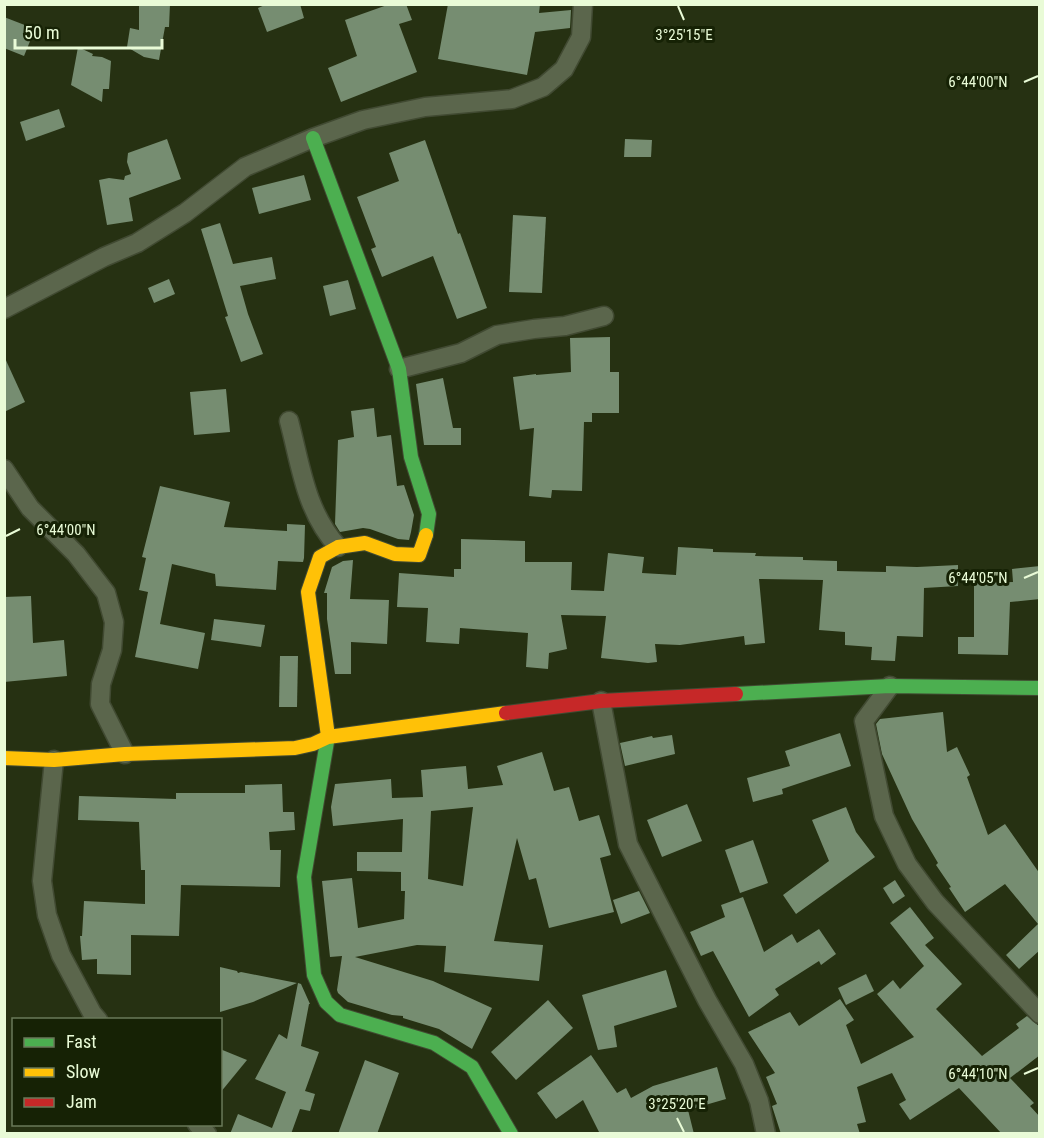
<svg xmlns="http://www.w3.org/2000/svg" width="1044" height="1138" viewBox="0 0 1044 1138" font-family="'Roboto Condensed',sans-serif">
<rect width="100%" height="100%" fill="#263112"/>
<g fill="#768d71" fill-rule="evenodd">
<path d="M139,4h31l-1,23h-4l-6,33 -15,-3 -17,-10 3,-19 9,2z"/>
<path d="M267,4h33l4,14 -37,14 -9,-24z"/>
<path d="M390,4h16l6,16 -13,4 18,48 -76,30 -13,-34 29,-12 -12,-36z"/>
<path d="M448,4h92l-1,9 32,-3 -1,18 -35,4 -8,43 -89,-16z"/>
<path d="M4,17l31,12 -11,27 -20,-8z"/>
<path d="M78,47l15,7 -1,2 10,1 9,4 -2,28h-6l-1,13 -31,-17z"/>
<path d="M59,109l6,18 -39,14 -6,-19z"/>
<path d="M167,139l14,40 -52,19 4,23 -26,4 -8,-45 10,-2 15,2 1,-4 6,-2 -4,-12 1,-9z"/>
<path d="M625,139l27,1 -1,17h-27z"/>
<path d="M425,140l33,94 2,-1 27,75 -30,11 -24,-63 -51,21 -11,-28 5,-2 -19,-50 42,-16 -10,-28z"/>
<path d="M304,175l7,25 -52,14 -7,-26z"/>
<path d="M513,215l33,2 -4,76 -33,-1z"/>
<path d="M220,223l13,41 39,-7 4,22 -36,7 8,28 15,40 -22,8 -16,-45 3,-1 -27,-87z"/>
<path d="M169,279l6,15 -21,9 -6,-15z"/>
<path d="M348,280l8,29 -26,7 -7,-30z"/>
<path d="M610,337v35h9v41h-27v9h-8l-2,69 -30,-1 -1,8 -22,-2 5,-68 -14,2 -7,-53 23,-3v1l35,-3 -1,-34z"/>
<path d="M4,356l21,46 -21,10z"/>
<path d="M443,378l10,50h8v17h-37l-8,-61z"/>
<path d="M226,389l4,43 -36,3 -4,-43z"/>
<path d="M374,408l3,29 14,-2 6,51 7,-1 10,30 -3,17 -2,8 -11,-1 -28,-10 -7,-1 -23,4 -5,-8 3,-84 16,-3 -3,-26z"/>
<path d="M160,486l70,16 -6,25 63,4v-7l18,1 -1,33 -1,4 -25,-1 -2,29 -60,-4 -1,-12 -43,-10 -12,60 45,9 -7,36 -63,-12 13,-65 -9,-2 7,-32 -4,-1z"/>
<path d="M461,539l64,2v21h47l-1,28 33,1 4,-38 36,4 -2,16 34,2 2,-28 35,2v3l43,1 -1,3 48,1v3l34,1v10l49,1v-6l31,1 41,-2v21l-34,2 -1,49 -26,-1 -2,25 -24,-1 1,-13 -27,-2v-13l-26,-2 4,-50 -64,-1 6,64 -20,2 -1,-9 -64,9 -25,-1 2,18 -9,1 -47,-5 5,-42 -45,-1 6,34 -18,4 -1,16 -22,-2 2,-34 -68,-5 -1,16 -33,-2 2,-34 -31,-1 2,-34 55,4v-8h7z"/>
<path d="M353,560l-3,39 39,1 -2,44 -36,-2v32h-16l-8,-55v-26h-3l8,-26 11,-6z"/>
<path d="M1040,566v33l-30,3 -2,53 -50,-1v-17h16v-54l39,-1 -1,-13z"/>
<path d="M31,596l2,47 31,-3 3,36 -63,6v-85z"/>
<path d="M214,619l51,6 -4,22 -50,-7z"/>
<path d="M280,656h18l-1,51h-18z"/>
<path d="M943,712l4,40 10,-5 13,28 -3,2 21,58 17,-11 35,50v76l-21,19 -13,-14 32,-31 -33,-40 -40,28 -16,-24 2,-1 -15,-22 2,-2 -26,-44 -30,-65 -6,-30 4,-5z"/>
<path d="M840,733l11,33 -69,23 1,5 -30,8 -6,-24 43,-12 -5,-15z"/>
<path d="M672,735l3,19 -50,12 -5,-23 32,-7 1,2z"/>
<path d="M542,752l12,39 15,-4 10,34 20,-6 12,40 -11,3 14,54 -65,16 -13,-50 -7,2 -12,-42 -23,103 49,4 -4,36 -95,-9 2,-26 -29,-1 -62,12 78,24 59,27 -20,41 -33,-20 -36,-11v-2l-11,-1 -44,-13 -10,-9 -1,-3 5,-34 -12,1 -8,-76 30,-3 6,50 46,-9 1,-28h-4v-19l-44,-1v-19h45l1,-33 -70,7 -2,-19 4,-23 56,-5 1,19 31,-1 -2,-27 45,-4 2,23 35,-4 -6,-19zM473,807l-10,79 -35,-7 3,-68z"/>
<path d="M282,784l1,28h11l1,18 -26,2 1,18h11l-1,37 -99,-2 -2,51 -48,-1v40l-34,-1v-15l-15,1 -2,-24h2l2,-35 61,3v-34h-4l-2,-48 -61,-2 1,-24 97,3v-6h69v-8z"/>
<path d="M687,804l15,37 -40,16 -15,-37z"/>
<path d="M846,807l10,25 19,25 -79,57 -13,-19 46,-34 -17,-41z"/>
<path d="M753,840l15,43 -28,10 -15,-43z"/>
<path d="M895,880l10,16 -12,8 -10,-16z"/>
<path d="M639,891l11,22 -29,11 -8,-24z"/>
<path d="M743,897l21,55 28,-18 5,9 22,-14 17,25 -15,11 -2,-4 -44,28 4,6 -30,22 -36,-66 -12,5 -11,-24 35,-15 -4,-12z"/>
<path d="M910,907l24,31 -9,7 37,39 -26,25 46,47 37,-28 -3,-4 11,-8 13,11v28l-30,23 24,25 -4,3 10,11v17h-38l-43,-46 -49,32 -11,-16 7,-4 -14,-27 -35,14 9,35 -9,2 3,10h-79l-9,-28 5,-2 -11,-27 9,-4 -27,-41 42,-20 9,14 41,-27 14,21 -8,5 15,39 53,-27 -37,-43 16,-14 7,9 24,-23 -34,-43z"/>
<path d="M220,967l17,4 1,2 3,-1 56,11 -44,19 -33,10z"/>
<path d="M666,970l11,37 -63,19 3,21 -19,3 -16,-55z"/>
<path d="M866,974l8,17 -28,14 -8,-17z"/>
<path d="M298,983l3,1 9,20h-1l-8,42 18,6 -14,39 10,3 -5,17 -10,-2 -9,25h-61l8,-20 34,14 14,-36 -31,-13 24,-45 8,5z"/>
<path d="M548,1000l25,28 -57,52 -25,-28z"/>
<path d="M220,1049l27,11 -27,33z"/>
<path d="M591,1055l26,38 9,-5 5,10 22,-12 64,-19 9,32 -38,11 6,24h-94l-17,-34 -27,19 -19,-26z"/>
<path d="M365,1060l34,13 -22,61h-39z"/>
</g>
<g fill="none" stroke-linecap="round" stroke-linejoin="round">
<g stroke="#414a32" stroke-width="21">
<g id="street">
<path d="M4,309l100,-52 33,-14 48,-30 60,-46 68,-29 50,-18 62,-13 87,-8 31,-12 21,-18 17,-32 2,-33"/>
<path d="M399,369l62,-16 36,-18 37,-6 31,-3 39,-10"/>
<path d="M289,421c12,45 16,89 49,126"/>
<path d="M4,469l26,39 46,46 30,39 8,29 -2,28 -11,34 -1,20 25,50"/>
<path d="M890,686l-26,35 20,95 23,48 28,38 105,112"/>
<path d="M601,701l27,143 79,156 37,64 15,37 7,33"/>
<path d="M54,760l-12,121 5,34 14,40 31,58 6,7"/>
<path d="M197,1124l10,10"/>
</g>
</g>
<g stroke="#414a32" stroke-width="16">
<g id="fast">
<path d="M313,138l86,231 12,88 18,57 -3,21"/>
<path d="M736,694l154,-8 150,2"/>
<path d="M328,736l-24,141 10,98 12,27 14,13 94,28 38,24 39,67"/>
</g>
</g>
<g stroke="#414a32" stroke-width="16">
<g id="slow">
<path d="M328,736l-20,-144 12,-35 18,-10 27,-4 30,11 24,1 7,-20"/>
<path d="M4,758l50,2 71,-6 170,-6 18,-4 15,-7 178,-24"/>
</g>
</g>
<g stroke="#414a32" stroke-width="16">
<path id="jam" d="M506,713l95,-12 135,-7"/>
</g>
<use href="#street" stroke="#5b664c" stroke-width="18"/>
<use href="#fast" stroke="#4caf50" stroke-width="14"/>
<use href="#slow" stroke="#ffc107" stroke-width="14"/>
<use href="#jam" stroke="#c62828" stroke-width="14"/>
</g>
<path fill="none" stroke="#e9fbd7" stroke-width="2" d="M678,6l6,14M1024,82l14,-6M6,536l14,-7M1024,578l14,-6M1024,1074l14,-6M677,1118l7,14"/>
<g font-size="15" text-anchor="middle" fill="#e9fbd7" stroke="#162205" stroke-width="6" stroke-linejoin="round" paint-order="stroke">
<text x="684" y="40">3°25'15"E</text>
<text x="978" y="87">6°44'00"N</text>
<text x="66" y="535">6°44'00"N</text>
<text x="978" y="583">6°44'05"N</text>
<text x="978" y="1079">6°44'10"N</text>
<text x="677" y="1109">3°25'20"E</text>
</g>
<rect width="1044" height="1138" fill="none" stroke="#e9fbd7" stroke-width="12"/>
<rect x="12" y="1018" width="210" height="108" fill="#162205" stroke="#6a7959" stroke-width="1.5"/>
<rect x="24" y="1038" width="30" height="9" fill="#4caf50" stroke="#6a7959" stroke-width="1.5"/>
<text x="66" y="1048" font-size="18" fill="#e9fbd7">Fast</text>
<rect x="24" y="1068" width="30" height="9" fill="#ffc107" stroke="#6a7959" stroke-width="1.5"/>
<text x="66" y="1078" font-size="18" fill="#e9fbd7">Slow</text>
<rect x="24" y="1098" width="30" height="9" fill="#c62828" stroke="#6a7959" stroke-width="1.5"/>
<text x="66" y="1108" font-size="18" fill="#e9fbd7">Jam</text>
<path d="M15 39v9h147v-9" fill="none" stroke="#e9fbd7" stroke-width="3"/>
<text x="24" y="39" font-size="18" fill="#e9fbd7" stroke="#162205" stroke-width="4.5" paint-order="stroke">50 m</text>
</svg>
